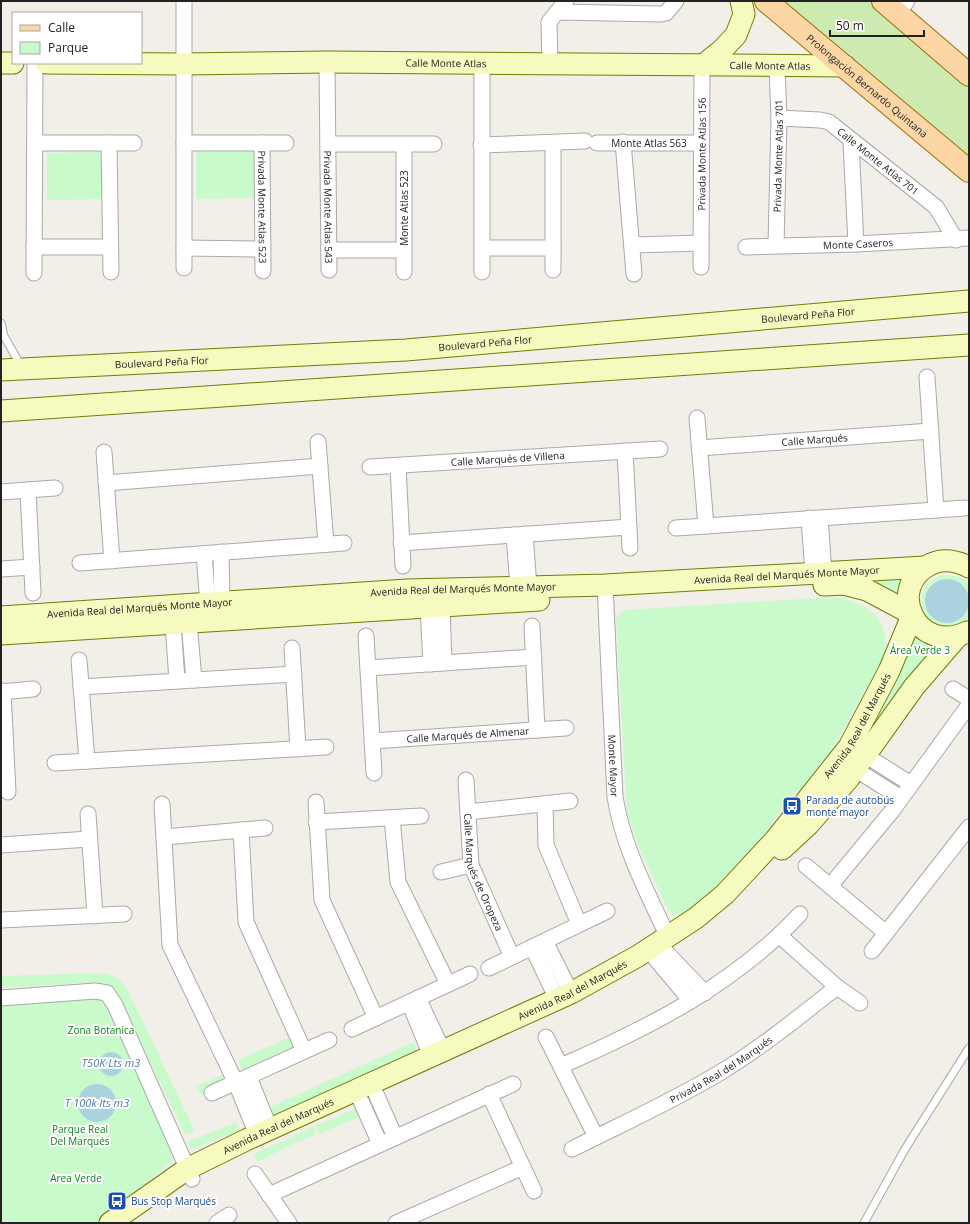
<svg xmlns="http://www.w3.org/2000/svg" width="970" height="1224" viewBox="0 0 970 1224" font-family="'Open Sans',sans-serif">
<rect width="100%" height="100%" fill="#f2efe9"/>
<path fill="#cdebb0" d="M779,1h92l98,81v75z"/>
<g fill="#c8facc">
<path d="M254,151v47l-58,1v-47z"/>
<path d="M104,152l1,47 -58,1v-47z"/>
<path d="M915,572l-10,33 -48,-22z"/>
<path d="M943,575l17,2 9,8v32c-30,35 -74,-25 -26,-42z"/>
<path d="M835,597c35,7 57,22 49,60l-64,113 -15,18 -10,4 -24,32v9l-42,45 -40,34c-9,4 -13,4 -21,-2l-30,-65 -11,-33 -11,-195 8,-7z"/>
<path d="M914,626l34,16 -89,106z"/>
<path d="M104,973l16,6 10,15 65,138 -10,2 -67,-138 -21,-14 -96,6v-12z"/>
<path d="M108,994l65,160 -1,8 -76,61h-95v-224z"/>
<path d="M292,1036l7,13 -56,24 -5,-13z"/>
<path d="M414,1042l6,14 -143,66 -7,-15z"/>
<path d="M224,1074l4,8 -26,13 -6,-9 12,-5 2,3 -1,-3z"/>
<path d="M359,1107l4,8 -44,19 -4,-8z"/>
<path d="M236,1122l3,8 -49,20 -2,-8z"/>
<path d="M313,1126l3,8 -20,9 -3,-7z"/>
<path d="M292,1137l3,6 -38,19 -4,-8z"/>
</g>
<g fill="#aad3df">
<circle cx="947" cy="601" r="22"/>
<circle cx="111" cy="1064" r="12"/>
<circle cx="97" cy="1103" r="19"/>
</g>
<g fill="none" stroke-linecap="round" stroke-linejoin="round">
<g stroke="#a9a9a9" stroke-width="9">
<g id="lane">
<path d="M1,323l3,13 17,30"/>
<path d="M864,1223l41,-74 64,-101"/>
</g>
</g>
<g stroke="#a9a9a9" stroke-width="17">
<g id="street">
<path d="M184,1v267"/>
<path d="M557,12l104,2 5,-1 10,-12"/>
<path d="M898,14l9,-13"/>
<path id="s1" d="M327,62l2,208"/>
<path d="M550,65l-1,-43 17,-21"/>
<path id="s2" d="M779,118l41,2 9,2 107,85 20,33"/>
<path d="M623,142l11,132"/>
<path d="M851,142l5,102"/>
<path d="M35,143h99"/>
<path d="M109,143l2,129"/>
<path d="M184,143h102"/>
<path id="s3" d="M262,143l1,128"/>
<path d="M553,143v127"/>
<path id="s4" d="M597,143h104"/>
<path d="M328,144h106"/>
<path d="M404,145v127"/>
<path d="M481,145l104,-4"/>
<path d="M633,245l68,-2"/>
<path id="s5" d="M776,245l3,-127 -2,-51"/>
<path d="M34,247h76"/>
<path id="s6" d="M746,247l110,-3 113,-6"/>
<path d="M184,248l79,1"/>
<path d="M482,248h71"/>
<path d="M329,250h75"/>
<path id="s7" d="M701,267l1,-201"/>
<path d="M482,272v-209"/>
<path d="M34,273l1,-210"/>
<path d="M927,377l9,133"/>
<path d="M697,418l9,108"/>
<path d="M318,442l8,102"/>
<path id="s8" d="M699,448l232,-17"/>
<path d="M625,451l5,97"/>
<path d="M104,452l8,109"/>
<path d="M398,466l5,100"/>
<path id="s9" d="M370,467l290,-18"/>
<path d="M106,483l214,-17"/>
<path d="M28,490l5,103"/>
<path d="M1,492l54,-4"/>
<path d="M809,518l4,55"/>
<path d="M820,518l4,55"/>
<path d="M676,528l289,-20"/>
<path d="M525,534l4,53"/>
<path d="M514,535l4,52"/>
<path d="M401,543l228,-16"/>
<path d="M221,552l1,51"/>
<path d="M204,554l4,50"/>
<path d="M80,563l264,-20"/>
<path d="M1,569l31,-2"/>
<path id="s10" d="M605,585l10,212c8,50 32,95 53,140"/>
<path d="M442,606l2,57"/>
<path d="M428,607l3,57"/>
<path d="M189,622l5,58"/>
<path d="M173,623l4,58"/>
<path d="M532,626l5,104"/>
<path d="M366,636l8,137"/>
<path d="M292,648l6,101"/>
<path d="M79,660l8,101"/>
<path d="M368,668l166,-11"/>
<path d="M81,687l213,-13"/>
<path d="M953,689l16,10"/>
<path d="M3,691l5,101"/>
<path d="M1,692l32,-3"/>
<path id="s11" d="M372,741l194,-13"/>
<path d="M865,755l46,29"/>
<path d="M55,763l271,-16"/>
<path d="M855,769l46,29"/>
<path id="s12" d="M466,780l5,85 41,92"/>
<path d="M316,802l6,98 54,118"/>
<path d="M162,804l8,141 66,138 21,52"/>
<path d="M545,804l1,41 33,79"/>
<path d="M468,812l102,-11"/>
<path d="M88,814l7,102"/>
<path d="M392,818l6,64 50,102"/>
<path d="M316,822l105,-6"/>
<path d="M241,830l5,92 58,129"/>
<path d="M165,837l100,-9"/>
<path d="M1,845l88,-6"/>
<path d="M806,866l80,67"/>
<path d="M441,872l30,-7"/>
<path d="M830,886l62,-75 77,-106"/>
<path d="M1,920l123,-6"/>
<path d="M780,936l57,51 23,16"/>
<path d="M545,941l26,52"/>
<path d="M532,947l25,52"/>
<path d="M664,950l41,43"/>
<path d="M872,951l97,-124"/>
<path d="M654,957l37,44"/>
<path d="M489,968l118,-57"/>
<path d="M1,998l94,-7 12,2 8,12 77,174"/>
<path d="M418,998l25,53"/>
<path d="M409,1002l22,54"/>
<path d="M352,1029l118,-55"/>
<path d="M546,1037l50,100"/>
<path d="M561,1066c87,-38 173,-81 239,-152"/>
<path d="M249,1077l21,52"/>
<path d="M212,1093l117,-53"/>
<path d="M376,1094l19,43"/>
<path d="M489,1094l45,97"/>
<path d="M361,1101l19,43"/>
<path id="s13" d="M572,1149c50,-25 101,-48 149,-77 41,-25 78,-55 116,-85"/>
<path d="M255,1174l34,49"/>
<path d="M269,1195l244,-111"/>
<path d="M217,1223l12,-8"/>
<path d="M396,1223l127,-56"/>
</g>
</g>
<g stroke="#707d05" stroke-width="23">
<g id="secondary">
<path d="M1,63h12"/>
<path id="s14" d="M46,63l138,1 143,-2 518,4"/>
<path d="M702,66l20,-16 14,-15 8,-21 -3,-13"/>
<path id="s15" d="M1,370l405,-20 563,-49"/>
<path d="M1,411l968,-66"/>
<path d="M824,585l20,-1 23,6 45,24"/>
<path id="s16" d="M1,617l406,-27 198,-5 320,-18"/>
<path d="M967,632c-50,24 -83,-45 -36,-68 13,-6 26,-3 38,3"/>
<path d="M1,634l538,-34"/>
<path d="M782,849l27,-25 40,-46 65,-91 44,-51"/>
<path id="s17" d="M110,1223l77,-54 61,-30 323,-146 67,-37 58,-38 29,-24 51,-55 73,-92 40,-76 23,-55"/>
</g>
</g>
<g stroke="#a06b00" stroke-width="24">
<g id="primary">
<path id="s18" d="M766,1l203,170"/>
<path d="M883,1l86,74"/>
</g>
</g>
<use href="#lane" stroke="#fff" stroke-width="7"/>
<use href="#street" stroke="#fff" stroke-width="15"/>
<use href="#secondary" stroke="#f7fabf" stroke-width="21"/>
<use href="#primary" stroke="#fcd6a4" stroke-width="22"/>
</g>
<defs>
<g id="bus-square" transform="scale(1)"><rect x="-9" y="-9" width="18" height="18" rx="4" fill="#1a4fb4" stroke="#fff"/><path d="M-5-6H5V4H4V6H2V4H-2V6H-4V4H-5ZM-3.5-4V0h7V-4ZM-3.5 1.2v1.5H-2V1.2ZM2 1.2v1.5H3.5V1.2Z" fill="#fff"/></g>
</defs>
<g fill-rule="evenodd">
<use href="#bus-square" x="792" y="806"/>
<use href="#bus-square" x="117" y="1201"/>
</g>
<g text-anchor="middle" stroke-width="4" stroke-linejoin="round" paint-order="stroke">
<g font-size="10" fill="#222" stroke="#fff">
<text dy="4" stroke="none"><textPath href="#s14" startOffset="400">Calle Monte Atlas</textPath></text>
<text dy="4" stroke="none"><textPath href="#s14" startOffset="724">Calle Monte Atlas</textPath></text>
<text dy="4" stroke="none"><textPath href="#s18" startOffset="132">Prolongación Bernardo Quintana</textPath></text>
<text dy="4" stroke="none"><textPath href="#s4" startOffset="52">Monte Atlas 563</textPath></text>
<text dy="4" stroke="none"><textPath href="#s7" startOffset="113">Privada Monte Atlas 156</textPath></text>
<text dy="4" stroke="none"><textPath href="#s5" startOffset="89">Privada Monte Atlas 701</textPath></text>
<text dy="4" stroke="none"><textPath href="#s2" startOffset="113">Calle Monte Atlas 701</textPath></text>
<text dy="4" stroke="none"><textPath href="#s3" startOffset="64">Privada Monte Atlas 523</textPath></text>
<text dy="4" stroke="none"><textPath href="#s1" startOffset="145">Privada Monte Atlas 543</textPath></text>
<text transform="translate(404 208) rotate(-90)" y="4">Monte Atlas 523</text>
<text dy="4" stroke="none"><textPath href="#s6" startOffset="112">Monte Caseros</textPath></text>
<text dy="4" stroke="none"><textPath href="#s15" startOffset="809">Boulevard Peña Flor</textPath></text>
<text dy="4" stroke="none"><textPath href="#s15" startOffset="485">Boulevard Peña Flor</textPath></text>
<text dy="4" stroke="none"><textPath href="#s15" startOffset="161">Boulevard Peña Flor</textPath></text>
<text dy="4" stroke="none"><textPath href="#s8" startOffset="116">Calle Marqués</textPath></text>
<text dy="4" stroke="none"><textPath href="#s9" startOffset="138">Calle Marqués de Villena</textPath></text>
<text dy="4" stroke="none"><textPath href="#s16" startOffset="787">Avenida Real del Marqués Monte Mayor</textPath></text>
<text dy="4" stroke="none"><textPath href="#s16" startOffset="463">Avenida Real del Marqués Monte Mayor</textPath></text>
<text dy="4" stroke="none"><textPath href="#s16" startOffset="139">Avenida Real del Marqués Monte Mayor</textPath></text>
<text dy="4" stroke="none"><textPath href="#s17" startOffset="915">Avenida Real del Marqués</textPath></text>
<text dy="4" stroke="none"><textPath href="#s11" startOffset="96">Calle Marqués de Almenar</textPath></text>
<text dy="4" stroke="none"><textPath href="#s10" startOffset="181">Monte Mayor</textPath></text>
<text dy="4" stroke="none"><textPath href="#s12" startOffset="95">Calle Marqués de Oropeza</textPath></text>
<text dy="4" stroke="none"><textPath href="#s17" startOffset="519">Avenida Real del Marqués</textPath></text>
<text dy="4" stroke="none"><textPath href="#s13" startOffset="169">Privada Real del Marqués</textPath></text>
<text dy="4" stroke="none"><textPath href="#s17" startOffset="195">Avenida Real del Marqués</textPath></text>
</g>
<g font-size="10" fill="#0c8416" stroke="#fff">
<text x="920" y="654">Área Verde 3</text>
<text x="101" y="1034">Zona Botanica</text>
<text x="80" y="1133">Parque Real<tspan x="80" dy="12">Del Marqués</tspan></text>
<text x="76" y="1182">Area Verde</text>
</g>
<g font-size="10" fill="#164399" stroke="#fff" text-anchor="start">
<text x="806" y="804">Parada de autobús<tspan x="806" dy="12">monte mayor</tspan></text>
<text x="131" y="1205">Bus Stop Marqués</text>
</g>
<g font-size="11" font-style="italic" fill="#4a7aab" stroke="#fff">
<text x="111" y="1067">T50K Lts m3</text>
<text x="97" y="1107">T 100k lts m3</text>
</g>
</g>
<rect width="970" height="1224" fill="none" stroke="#222222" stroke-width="4"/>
<rect x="12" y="12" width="130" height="52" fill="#ffffff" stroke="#a7a7a7"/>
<rect x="20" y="25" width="20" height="6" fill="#fcd6a4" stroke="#a7a7a7"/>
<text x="48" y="32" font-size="12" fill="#222222">Calle</text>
<rect x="20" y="42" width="20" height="12" fill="#c8facc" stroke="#a7a7a7"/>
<text x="48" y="52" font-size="12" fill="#222222">Parque</text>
<path d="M830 30v6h94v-6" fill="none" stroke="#222222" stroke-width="2"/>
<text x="836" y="30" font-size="12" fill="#222222" stroke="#ffffff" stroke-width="3" paint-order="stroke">50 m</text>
</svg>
